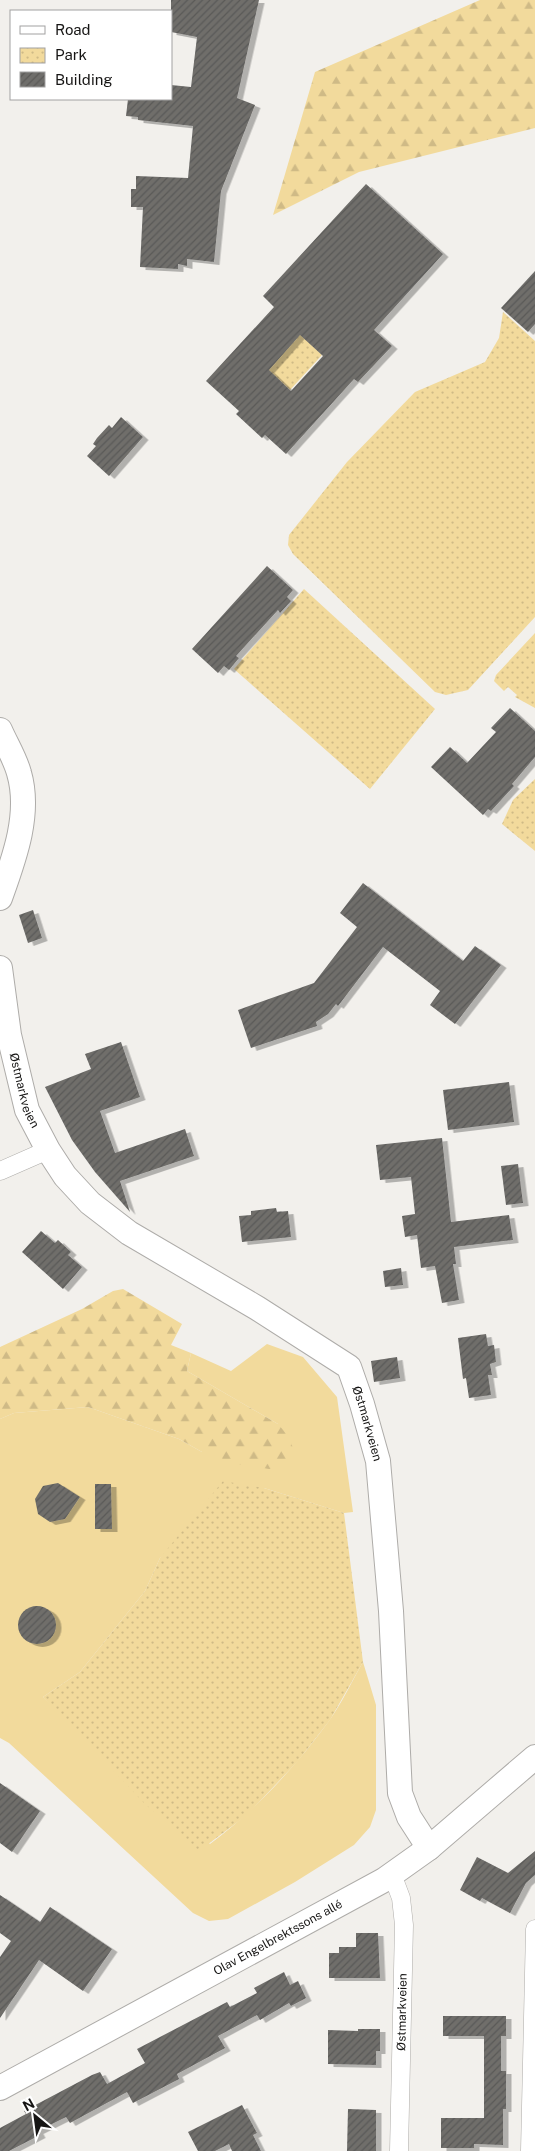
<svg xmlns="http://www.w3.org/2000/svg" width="535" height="2151" viewBox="0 0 535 2151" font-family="'Public Sans',sans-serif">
<defs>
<pattern id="forest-firs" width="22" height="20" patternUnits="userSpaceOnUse" patternTransform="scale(1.25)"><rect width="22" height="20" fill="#f2da9c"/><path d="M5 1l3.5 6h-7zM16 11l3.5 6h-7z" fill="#cfba86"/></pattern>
<pattern id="park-dots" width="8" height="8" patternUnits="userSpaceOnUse" patternTransform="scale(1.25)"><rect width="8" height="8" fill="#f2da9c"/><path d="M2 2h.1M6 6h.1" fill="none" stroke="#cfba86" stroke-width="1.8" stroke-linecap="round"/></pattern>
<pattern id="building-hatch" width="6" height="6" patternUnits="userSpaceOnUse" patternTransform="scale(1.25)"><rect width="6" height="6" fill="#6f6e6b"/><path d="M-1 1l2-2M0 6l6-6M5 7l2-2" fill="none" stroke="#5a5957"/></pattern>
<filter id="shadow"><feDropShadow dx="5.5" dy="3" stdDeviation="0" flood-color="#0004"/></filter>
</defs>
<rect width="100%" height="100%" fill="#f2f0ec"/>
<path fill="#f2da9c" d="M267,1344l36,13 34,40 16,115 -9,1 -80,-25 -104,70 -15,33 -65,81 -37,25 167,147c46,-34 85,-77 119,-123 13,-18 23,-40 34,-59l13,43v105l-6,17 -16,18 -59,37 -67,37 -19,2 -16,-8 -184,-170 -9,-5v-319l14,-6 74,-6 91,32 23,13 76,-28 -91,-53 4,-18 40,18z"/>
<g fill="url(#forest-firs)">
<path d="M480,0h55v128l-176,44 -86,43 42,-143z"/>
<path d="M123,1289l59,35 -11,21 20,8 -4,18 91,53 11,13 5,14 -10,15 -15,3 -31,-5 -36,-12 -23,-13 -91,-32 -74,6 -14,6v-72l82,-38 31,-18z"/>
</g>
<g fill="url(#park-dots)">
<path d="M503,312l32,29v276l-67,73 -22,5 -11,-3 -142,-138 -5,-9 1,-10 58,-73 68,-70 70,-30 14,-24z"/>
<path d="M300,334l22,21 -32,35 -23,-21z"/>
<path d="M304,589l131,120 -65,80 -136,-120z"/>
<path d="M535,633v75l-20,-11 2,-2 -9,-8 -4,4 -10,-10 2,-6z"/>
<path d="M535,779v72l-33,-27 11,-24z"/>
<path d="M223,1481l41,7 80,25 19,149 -33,58 -33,42 -50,53 -48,36 -54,-47 -102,-107 37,-25 65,-81 15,-33z"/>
</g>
<g fill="url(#building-hatch)" fill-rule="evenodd" filter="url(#shadow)">
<path d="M171,0h88l-22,98 18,7 -34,86 -7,71 -27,-3v7l-9,-2v5l-38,-2 3,-60h-12v-18h5v-13l52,2 5,-52 -55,-6v-3l-12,-1 2,-17h43v-14l20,2 6,-50 -26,-5z"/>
<path d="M366,184l77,70 -69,76 18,16 -34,36 -4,-3 -68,75 -21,-19 -3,3 -26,-24 3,-3 -33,-30 68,-74 -11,-11zM300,335l23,21 -32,35 -22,-21z"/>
<path d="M535,271v53l-7,8 -27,-24z"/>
<path d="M121,417l22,20 -34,39 -22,-20 9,-10 -3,-2 4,-6 12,-13 3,3z"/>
<path d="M267,566l26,24 -6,7 4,4 -11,12 -2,-3 -42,46 3,2 -10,12 -5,-4 -6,7 -26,-24z"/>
<path d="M510,708l25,23v26l-23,27 2,2 -23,25 -3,-2 -5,6 -52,-48 19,-20 17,16 29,-31 -5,-4z"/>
<path d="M363,883l100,78 12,-15 26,19 -46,59 -25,-19 10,-14 -57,-44 -45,59 -2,-2 -8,10 -12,8 1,4 -66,22 -13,-38 76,-27 43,-56 -17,-14z"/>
<path d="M33,910l9,28 -14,5 -9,-28z"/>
<path d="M121,1042l19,55 -40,14 15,42 70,-24 9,27 -74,25 10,31 -35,-40 -23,-32 -27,-53 46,-18 -6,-15z"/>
<path d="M509,1082l5,40 -66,8 -5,-40z"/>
<path d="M442,1138l9,84 58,-7 4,25 -59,7 2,17h-3l6,36 -17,3 -7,-37 -14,2 -4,-33 -12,2 -3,-21 13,-2 -4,-37 -31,3 -4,-35z"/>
<path d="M518,1164l5,39 -17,2 -5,-39z"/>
<path d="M276,1208l1,4 11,-1 3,26 -49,5 -3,-26 12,-1v-4z"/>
<path d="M41,1231l14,12 3,-3 13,12 -3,3 14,12 -19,22 -41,-37z"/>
<path d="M401,1268l2,17 -18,2 -2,-16z"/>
<path d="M486,1334l2,12 6,-1 2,17 -6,2 2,11h-4l3,20 -22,3 -3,-20 -3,1 -5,-41z"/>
<path d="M397,1357l3,21 -26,4 -3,-21z"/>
<path d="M58,1483l22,14 -15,22 -15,3 -12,-8 -3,-15 8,-13z"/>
<path d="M95,1484h16l1,45h-17z"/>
<circle cx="37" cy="1625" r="19"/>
<path d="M0,1783l40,28 -28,41 -12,-9z"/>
<path d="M535,1851v24l-9,8 -16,30 -28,-15 -2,3 -20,-11 17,-33 31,16z"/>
<path d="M0,1895l40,27 10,-15 62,42 -29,42 -44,-31 -39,58v-61l11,-16 -11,-8z"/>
<path d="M356,1933h22l2,45h-51v-25h10v-6h17z"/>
<path d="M284,1972l6,13 8,-4 8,17 -15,8 -2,-3 -29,17 -3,-5 -39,21 7,12 -48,26 2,5 -46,24 -6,-11 -57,31 -4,-6 -28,14 2,4 -31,16h-9v-23l26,-14 -2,-3 68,-36 8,-3 7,12 38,-21 -8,-14 90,-47 3,5 27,-14 -3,-5z"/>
<path d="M443,2016h63v20h-5v35h5v38h-3v36l-29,-1v4h-33v-30h43v-82h-41z"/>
<path d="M358,2029h22v22h-4v14l-48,-1v-34l30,1z"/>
<path d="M242,2105l15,28 -4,2 8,16h-29l-3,-7 -14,7h-17l-10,-19z"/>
<path d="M348,2109l28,1v41h-29z"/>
</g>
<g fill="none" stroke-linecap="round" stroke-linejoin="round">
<g stroke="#aeaca9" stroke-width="19">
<g id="street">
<path d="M0,1171l48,-21"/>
<path d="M392,1874l9,24 3,27 -5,226"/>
<path d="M530,2151l5,-222"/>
</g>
</g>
<g stroke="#aeaca9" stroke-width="26">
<g id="secondary">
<path d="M0,730c6,14 15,28 19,43 12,41 -5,86 -19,125"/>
<path id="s1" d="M0,968l9,67 18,75 21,40 17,26 25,27 39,30 128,75 92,59 13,37 16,57 13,150 9,182 9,24 20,31"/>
<path id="s2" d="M0,2088l384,-208 45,-32 106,-91"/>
</g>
</g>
<use href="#street" stroke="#fff" stroke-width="18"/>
<use href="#secondary" stroke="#fff" stroke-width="24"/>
</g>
<g text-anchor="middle" stroke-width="5" stroke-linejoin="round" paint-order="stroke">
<g font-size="12" fill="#161514" stroke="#fff">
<text dy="4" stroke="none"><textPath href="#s1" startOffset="125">Østmarkveien</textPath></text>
<text dy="4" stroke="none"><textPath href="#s1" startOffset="624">Østmarkveien</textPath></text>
<text dy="4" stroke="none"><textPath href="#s2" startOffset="316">Olav Engelbrektssons allé</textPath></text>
<text transform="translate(402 2012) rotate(-89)" y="4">Østmarkveien</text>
</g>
</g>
<rect x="10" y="10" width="162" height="90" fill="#ffffff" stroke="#a2a1a1"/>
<rect x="20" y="26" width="25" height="8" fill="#ffffff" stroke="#a2a1a1"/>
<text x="55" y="35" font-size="15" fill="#161514">Road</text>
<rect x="20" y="48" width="25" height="15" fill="url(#park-dots)" stroke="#a2a1a1"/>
<text x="55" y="60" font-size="15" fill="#161514">Park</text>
<rect x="20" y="72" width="25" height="15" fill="url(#building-hatch)" stroke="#a2a1a1"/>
<text x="55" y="85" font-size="15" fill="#161514">Building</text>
<g transform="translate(35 2116) rotate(331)" stroke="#ffffff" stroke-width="4" paint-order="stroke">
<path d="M0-4L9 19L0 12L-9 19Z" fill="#161514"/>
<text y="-8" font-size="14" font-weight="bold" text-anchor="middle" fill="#161514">N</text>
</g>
</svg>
